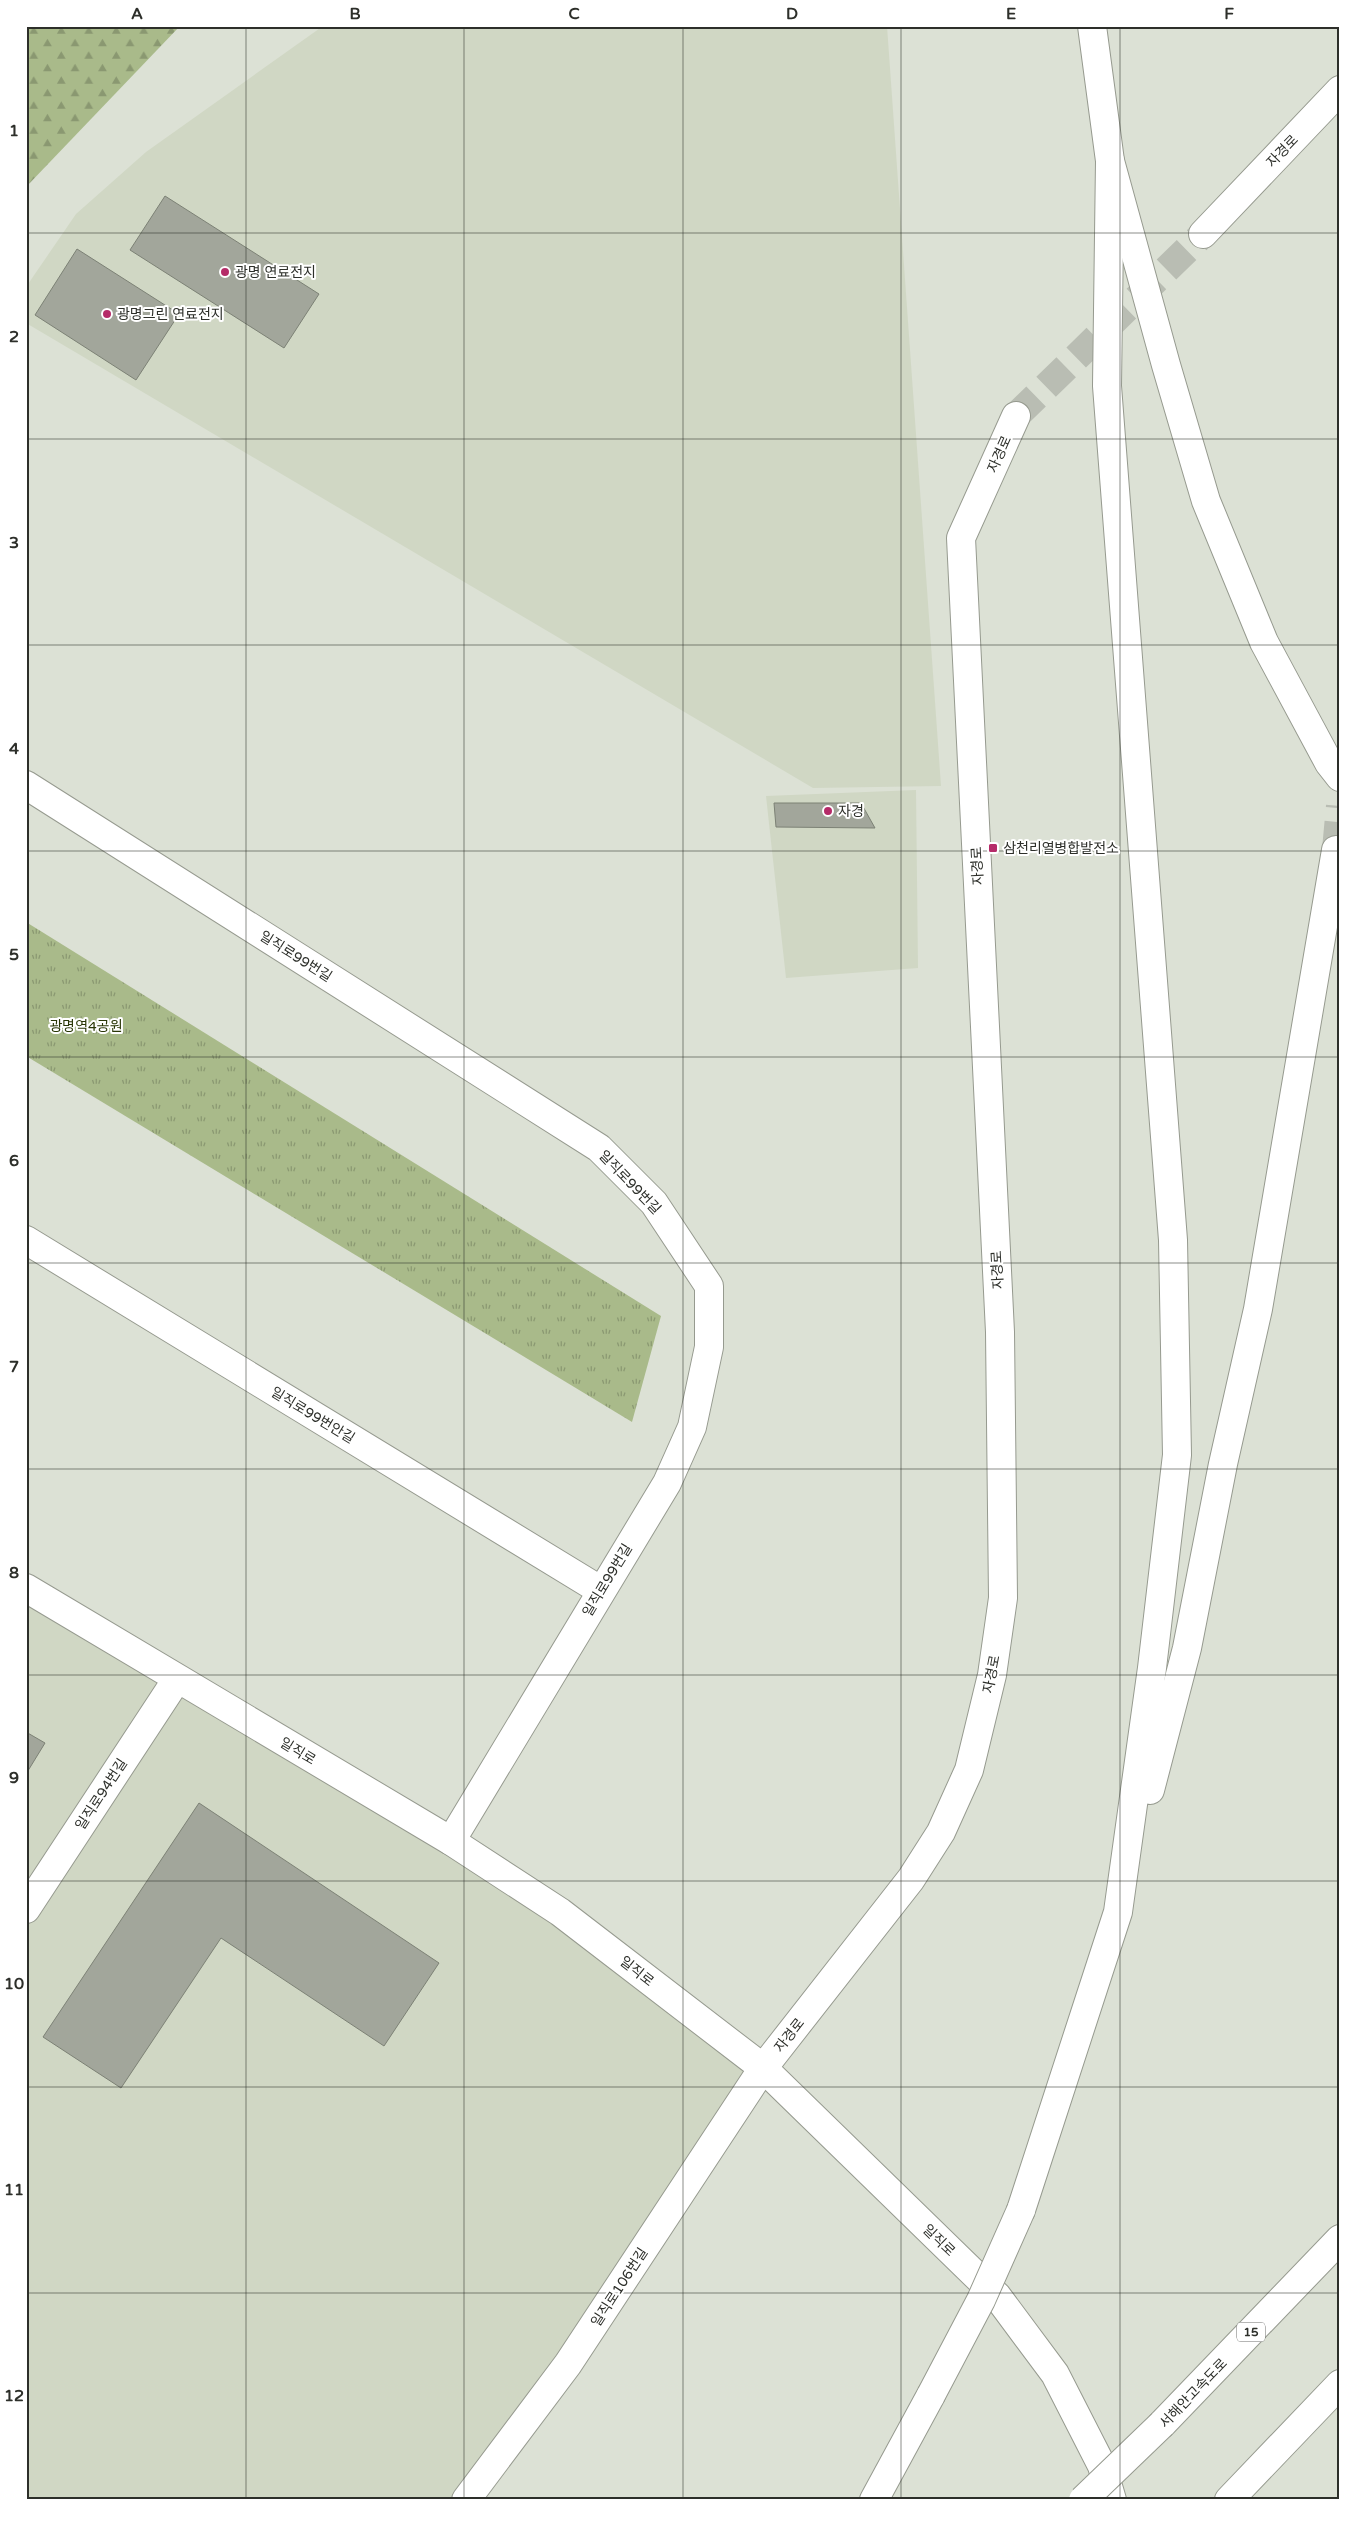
<svg xmlns="http://www.w3.org/2000/svg" width="1366" height="2526" viewBox="0 0 1366 2526" font-family="'Varela Round','Noto Sans KR',sans-serif">
<defs>
<pattern id="grass-tufts" width="24" height="20" patternUnits="userSpaceOnUse" patternTransform="scale(1.25)"><rect width="24" height="20" fill="#a9ba8a"/><path d="M3 7l-1-3M5 7V3M7 7l1-3M15 17l-1-3M17 17v-4M19 17l1-3" fill="none" stroke="#8a9871"/></pattern>
<pattern id="forest-firs" width="22" height="20" patternUnits="userSpaceOnUse" patternTransform="scale(1.25)"><rect width="22" height="20" fill="#a9ba8a"/><path d="M5 1l3.5 6h-7zM16 11l3.5 6h-7z" fill="#8a9871"/></pattern>
</defs>
<rect width="100%" height="100%" fill="#dce1d5"/>
<g fill="#d0d7c4">
<path d="M323,26h564l54,760 -128,2 -787,-465v-36l50,-73 70,-62z"/>
<path d="M916,790l2,178 -132,10 -20,-182z"/>
<path d="M26,1588l534,324 203,156 -297,432h-440z"/>
</g>
<path fill="url(#grass-tufts)" d="M26,922l635,394 -29,106 -606,-366z"/>
<path fill="url(#forest-firs)" d="M26,26h154l-154,161z"/>
<g fill="#a2a69b" stroke="#7c8175">
<path d="M165,196l154,98 -35,54 -154,-98z"/>
<path d="M77,249l102,65 -43,66 -101,-65z"/>
<path d="M774,803h87l14,25 -99,-1z"/>
<path d="M26,1732l19,11 -19,31z"/>
<path d="M199,1803l240,160 -55,83 -163,-108 -100,150 -78,-51z"/>
</g>
<g fill="none" stroke-linecap="round" stroke-linejoin="round">
<path stroke="#b9bdb3" stroke-width="28" stroke-dasharray="28 14" stroke-linecap="butt" d="M1016,416l187,-182"/>
<path stroke="#b9bdb3" stroke-width="28" stroke-dasharray="28 14" stroke-linecap="butt" d="M1336,850l4,-44"/>
<g stroke="#969a8f" stroke-width="30">
<g id="street">
<path d="M26,785l573,363 55,55 55,83v61l-17,80 -25,56 -216,358"/>
<path d="M26,1240l574,350"/>
<path d="M26,1909l151,-230"/>
<path d="M466,2500l102,-136 195,-296"/>
</g>
</g>
<g stroke="#969a8f" stroke-width="30">
<g id="secondary">
<path d="M1203,234l137,-144"/>
<path d="M26,1588l425,253 109,71 203,156 234,228 58,78 47,92 10,34"/>
<path d="M763,2068l148,-189 30,-47 28,-62 23,-95 11,-77 -3,-266 -39,-794 55,-122"/>
</g>
</g>
<g stroke="#969a8f" stroke-width="30">
<g id="highway">
<path d="M1092,26l18,135 56,204 40,136 58,141 65,121 11,14"/>
<path d="M1150,1790l37,-142 36,-184 35,-155 78,-459"/>
<path d="M1021,2210l97,-298 34,-244 25,-213 -4,-215 -66,-854 3,-225"/>
<path d="M1162,2424l178,-185"/>
<path d="M874,2500l57,-105"/>
<path d="M1229,2500l111,-116"/>
</g>
</g>
<use href="#street" stroke="#fff" stroke-width="28"/>
<use href="#secondary" stroke="#fff" stroke-width="28"/>
<use href="#highway" stroke="#fff" stroke-width="28"/>
<g stroke="#969a8f" stroke-width="30" stroke-linecap="butt">
<g id="highway-bridge">
<path d="M931,2395l50,-95 40,-90"/>
<path d="M1083,2500l79,-76"/>
</g>
</g>
<use href="#highway-bridge" stroke="#fff" stroke-width="28"/>
</g>
<path fill="none" stroke="#2d2f2a" stroke-width="1" stroke-opacity="0.55" d="M246,26v2474M464,26v2474M683,26v2474M901,26v2474M1120,26v2474M26,233h1314M26,439h1314M26,645h1314M26,851h1314M26,1057h1314M26,1263h1314M26,1469h1314M26,1675h1314M26,1881h1314M26,2087h1314M26,2293h1314"/>
<g fill="#b52b68" stroke="#fff" stroke-width="2">
<circle cx="225" cy="272" r="5"/>
<circle cx="107" cy="314" r="5"/>
<circle cx="828" cy="811" r="5"/>
<rect x="988" y="843" width="10" height="10" rx="2.5"/>
</g>
<g text-anchor="middle" stroke-width="4" stroke-linejoin="round" paint-order="stroke">
<rect fill="#fff" stroke="#6c6d6a" stroke-width="1" x="1237" y="2322.5" width="28" height="19" rx="4"/>
<g font-size="12" font-weight="bold" fill="#2d2f2a">
<text x="1251" y="2336">15</text>
</g>
<g font-size="14" fill="#2d2f2a" stroke="#fff">
<text transform="translate(1282 151) rotate(-46)" y="5">자경로</text>
<text transform="translate(999 454) rotate(-66)" y="5">자경로</text>
<text transform="translate(977 866) rotate(-93)" y="5">자경로</text>
<text transform="translate(296 956) rotate(32)" y="5">일직로99번길</text>
<text transform="translate(630 1182) rotate(46)" y="5">일직로99번길</text>
<text transform="translate(997 1270) rotate(-93)" y="5">자경로</text>
<text transform="translate(313 1415) rotate(31)" y="5">일직로99번안길</text>
<text transform="translate(607 1580) rotate(-59)" y="5">일직로99번길</text>
<text transform="translate(991 1674) rotate(-79)" y="5">자경로</text>
<text transform="translate(298 1751) rotate(31)" y="5">일직로</text>
<text transform="translate(101 1794) rotate(-57)" y="5">일직로94번길</text>
<text transform="translate(637 1971) rotate(38)" y="5">일직로</text>
<text transform="translate(789 2035) rotate(-52)" y="5">자경로</text>
<text transform="translate(939 2240) rotate(44)" y="5">일직로</text>
<text transform="translate(619 2287) rotate(-57)" y="5">일직로106번길</text>
<text transform="translate(1193 2393) rotate(-46)" y="5">서해안고속도로</text>
</g>
<g font-size="14" fill="#2d2f2a" stroke="#fff" text-anchor="start">
<text x="235" y="277">광명 연료전지</text>
<text x="117" y="319">광명그린 연료전지</text>
<text x="838" y="816">자경</text>
<text x="1003" y="853">삼천리열병합발전소</text>
</g>
<g font-size="14" fill="#293606" stroke="#fff">
<text x="86" y="1031">광명역4공원</text>
</g>
</g>
<rect width="1366" height="2526" fill="none" stroke="#ffffff" stroke-width="55"/>
<rect x="28" y="28" width="1310" height="2470" fill="none" stroke="#2d2f2a" stroke-width="2"/>
<g font-size="16" text-anchor="middle" font-weight="bold" fill="#2d2f2a">
<text x="137" y="19">A</text>
<text x="355" y="19">B</text>
<text x="574" y="19">C</text>
<text x="792" y="19">D</text>
<text x="1011" y="19">E</text>
<text x="1229" y="19">F</text>
<text x="14" y="136">1</text>
<text x="14" y="342">2</text>
<text x="14" y="548">3</text>
<text x="14" y="754">4</text>
<text x="14" y="960">5</text>
<text x="14" y="1166">6</text>
<text x="14" y="1372">7</text>
<text x="14" y="1578">8</text>
<text x="14" y="1783">9</text>
<text x="14" y="1989">10</text>
<text x="14" y="2195">11</text>
<text x="14" y="2401">12</text>
</g>
</svg>
